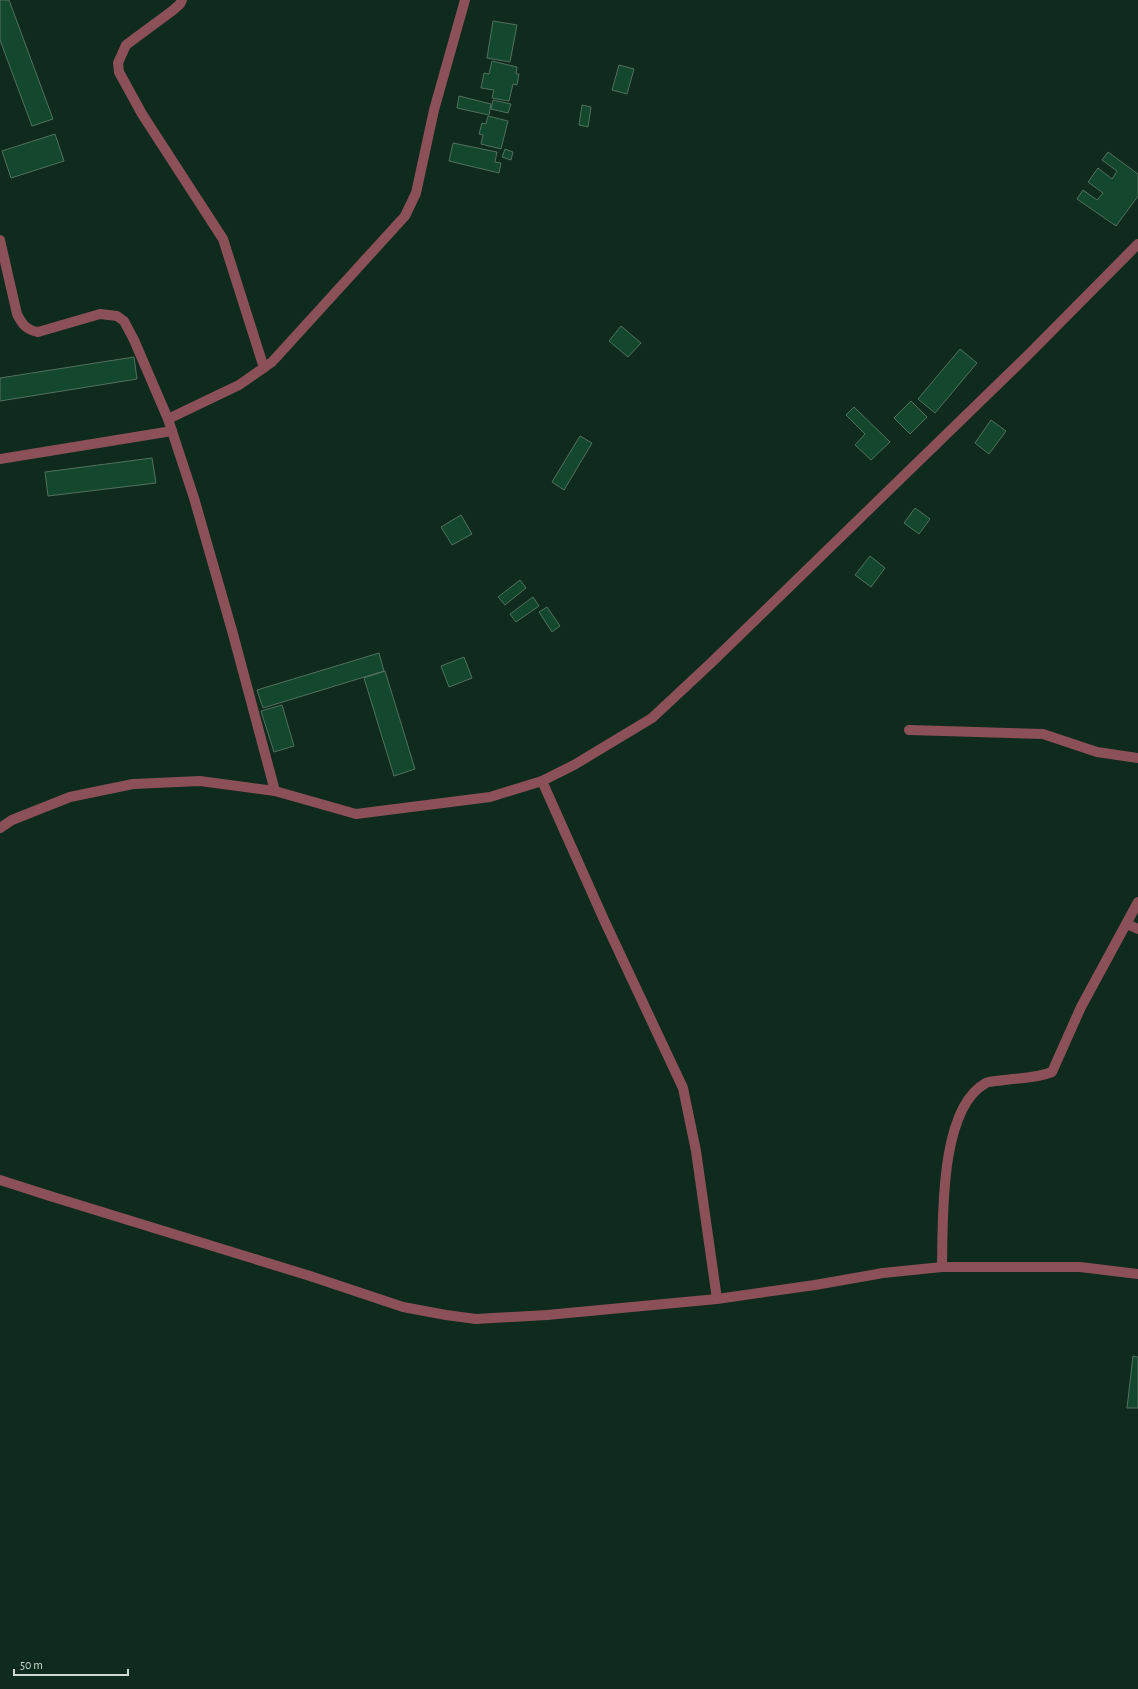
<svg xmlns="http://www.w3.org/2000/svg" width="1138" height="1689" viewBox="0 0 1138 1689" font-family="'Alegreya Sans',sans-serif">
<rect width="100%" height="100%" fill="#0f2b1d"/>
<g fill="#13482e" stroke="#52705e">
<path d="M0,0h9l44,119 -21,7 -32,-86z"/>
<path d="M493,21l24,4 -7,37 -23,-4z"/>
<path d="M492,61l25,6 -1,7h3l-2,11 -4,-1 -4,17 -17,-3 2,-8 -13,-2 3,-15 5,1z"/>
<path d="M619,65l15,4 -7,25 -15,-4z"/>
<path d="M459,96l32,8 -2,11 -32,-7z"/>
<path d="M493,100l18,4 -3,9 -17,-4z"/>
<path d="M582,105l9,2 -3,20 -9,-2z"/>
<path d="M488,116l20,5 -7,28 -20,-5 2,-9 -4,-1 3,-11 4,1z"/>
<path d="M55,134l9,27 -53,17 -9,-27z"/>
<path d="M453,143l44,9 -2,10 6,1 -2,10 -50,-12z"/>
<path d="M505,149l8,3 -2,8 -9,-3z"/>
<path d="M1108,152l30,22v22l-22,30 -39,-27 6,-9 14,10 6,-7 -15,-11 10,-14 14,11 5,-8 -15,-11z"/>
<path d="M621,326l20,17 -13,14 -19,-16z"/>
<path d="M960,349l17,14 -42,50 -17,-14z"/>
<path d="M134,357l3,22 -137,22v-23z"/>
<path d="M911,401l16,16 -17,17 -16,-16z"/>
<path d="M854,407l36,35 -19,18 -16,-15 10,-11 -19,-19z"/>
<path d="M991,420l15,11 -17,23 -14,-11z"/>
<path d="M580,436l12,7 -28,47 -12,-8z"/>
<path d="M152,458l4,25 -108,13 -3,-24z"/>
<path d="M915,508l15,11 -11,15 -15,-11z"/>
<path d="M461,515l11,19 -20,11 -11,-18z"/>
<path d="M870,556l15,12 -14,19 -16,-12z"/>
<path d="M520,580l6,8 -21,17 -7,-8z"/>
<path d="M533,597l6,9 -23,16 -6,-8z"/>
<path d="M547,607l13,19 -8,6 -13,-20z"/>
<path d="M379,653l5,18 -121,37 -6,-18z"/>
<path d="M464,657l8,21 -23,9 -8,-21z"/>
<path d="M385,671l30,98 -21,7 -30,-98z"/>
<path d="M282,705l12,41 -20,6 -13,-41z"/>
<path d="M1133,1356l5,1v51h-11z"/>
</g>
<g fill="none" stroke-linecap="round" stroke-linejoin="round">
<g stroke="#8c5058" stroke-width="10">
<path d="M182,0l-2,4 -8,7 -46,34 -8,18 1,9 23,42 81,125 41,129"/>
<path d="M0,240l17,74c5,10 9,16 21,18l62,-18 17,2 7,5 10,19 34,79 26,79 39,136 42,157"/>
<path d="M168,419l71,-34 33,-23 133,-146 11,-23 18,-83 31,-110"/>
<path d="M0,459l172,-28"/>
<path d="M909,730l134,4 54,18 41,6"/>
<path d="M542,781l63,141 78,166 13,63 21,148"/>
<path d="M0,828l12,-8 58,-23 63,-13 67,-3 75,10 81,23 134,-17 52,-16 32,-16 78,-47 60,-56 316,-307 110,-111"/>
<path d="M1127,924l11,5"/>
<path d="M0,1180l50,16 260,80 93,31 43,8 30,4 71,-4 170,-16 98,-14 68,-12 59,-6h138l58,7"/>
<path d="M942,1267c1,-46 -3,-159 44,-184 5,-2 12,-2 18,-3 16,-2 33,-2 48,-8l29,-65 57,-105"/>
</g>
</g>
<path d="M14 1669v6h114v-6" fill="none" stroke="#cbdbd1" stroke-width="2"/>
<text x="20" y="1669" font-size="12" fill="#cbdbd1" stroke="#0f2b1d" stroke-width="3" paint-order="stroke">50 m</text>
</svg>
